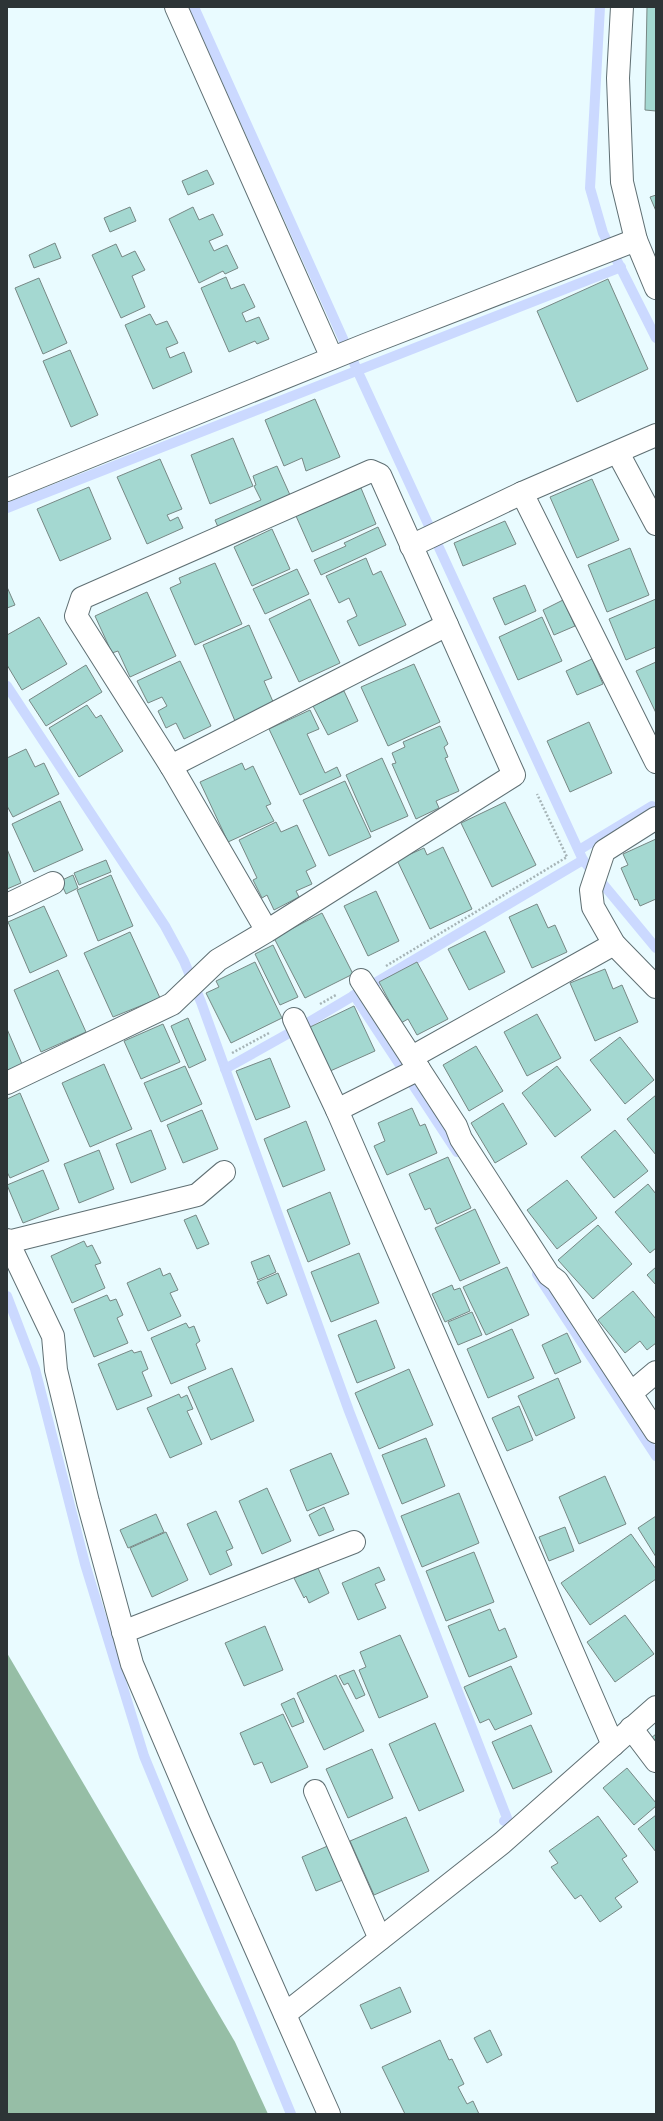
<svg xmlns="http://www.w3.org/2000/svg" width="663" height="2121" viewBox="0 0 663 2121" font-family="Lora,serif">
<rect width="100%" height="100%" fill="#e9fbff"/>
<path fill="#96bea6" d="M7,1653l228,389 33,72h-261z"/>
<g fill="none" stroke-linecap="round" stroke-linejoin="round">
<g stroke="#cbd9ff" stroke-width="10">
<path d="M194,7l164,365 225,488 73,88"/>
<path d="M600,7l-10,181 13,45 53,105"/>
<path d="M7,508l614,-241"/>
<path d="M7,686l158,240 19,35 17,41 148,409 158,407 -3,3"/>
<path d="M579,850l73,-44"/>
<path d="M354,995l103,157"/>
<path d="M225,1069l84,-47 274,-162"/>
<path d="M537,1274l119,182"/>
<path d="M7,1296l28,73 50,195 59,192 147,358"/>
</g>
</g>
<g fill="#a4d8d1" stroke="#778885">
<path d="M647,7h9v104l-11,-1z"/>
<path d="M207,170l7,14 -26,11 -6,-14z"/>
<path d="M656,195v16l-6,-14z"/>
<path d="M130,207l6,14 -26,11 -6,-14z"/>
<path d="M193,207l6,13 14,-6 10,21 -14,6 5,10 13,-6 11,23 -13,6 -2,-3 -24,12 -30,-64z"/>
<path d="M55,243l6,15 -27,10 -5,-13z"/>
<path d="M116,244l6,13 13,-6 10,19 -13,6 13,31 -24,11 -29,-63z"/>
<path d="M226,277l5,12 13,-5 11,23 -13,6 4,9 13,-5 10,22 -12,5 -2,-3 -26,11 -28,-64z"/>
<path d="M39,278l28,65 -24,11 -28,-66z"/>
<path d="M608,279l40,90 -71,33 -40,-91z"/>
<path d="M150,314l6,11 11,-4 11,22 -12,5 4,10 14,-6 8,20 -39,17 -28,-64z"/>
<path d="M70,350l28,65 -27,12 -28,-66z"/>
<path d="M315,399l25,58 -34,14 -4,-13 -18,8 -19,-46z"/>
<path d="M233,438l20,48 -43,18 -19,-49z"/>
<path d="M160,459l22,50 -15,6 3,6 8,-4 5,11 -36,16 -30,-67z"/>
<path d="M277,466l13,29 -72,32 -3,-7 46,-20 -7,-14 2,-1 -3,-9z"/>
<path d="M592,479l27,61 -42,18 -27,-61z"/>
<path d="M89,487l22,52 -51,22 -23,-52z"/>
<path d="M361,488l15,36 -64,28 -16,-36z"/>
<path d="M505,521l11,23 -53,22 -9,-23z"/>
<path d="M378,527l8,18 -65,30 -7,-15 32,-14 -2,-3z"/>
<path d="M272,529l18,40 -38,17 -18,-39z"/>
<path d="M630,548l19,47 -42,17 -19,-47z"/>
<path d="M366,558l7,17 8,-4 25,54 -47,21 -12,-25 10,-5 -8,-18 -10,5 -13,-27z"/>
<path d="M215,563l27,61 -47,21 -25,-57 11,-5 -2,-5z"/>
<path d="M297,569l12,25 -44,20 -12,-25z"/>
<path d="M525,585l11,26 -31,14 -12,-27z"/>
<path d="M7,587l8,18 -8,3z"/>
<path d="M147,592l29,64 -46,21 -12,-26 -6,2 -17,-37z"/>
<path d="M310,599l30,64 -41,19 -30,-63z"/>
<path d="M656,599v48l-30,13 -17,-41z"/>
<path d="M563,600l12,26 -21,9 -11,-25z"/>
<path d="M39,617l28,47 -45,26 -15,-25v-30z"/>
<path d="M542,617l20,44 -44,19 -19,-43z"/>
<path d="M249,625l23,53 -8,3 10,23 -39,17 -32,-76z"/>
<path d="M592,659l11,25 -26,11 -11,-24z"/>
<path d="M180,661l31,65 -27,13 -8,-16 -10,5 -8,-17 9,-5 -5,-9 -14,6 -11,-22z"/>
<path d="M656,662v51l-20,-42z"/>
<path d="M414,664l26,58 -52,24 -27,-59z"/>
<path d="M86,665l16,27 -56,34 -17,-26z"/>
<path d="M344,691l14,30 -30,14 -15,-29z"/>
<path d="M87,705l9,13 5,-3 22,36 -44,26 -30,-49z"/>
<path d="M310,710l9,19 -12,5 18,39 12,-6 4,9 -41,19 -31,-66z"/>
<path d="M589,722l23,51 -42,19 -23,-51z"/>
<path d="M440,726l8,18 -4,3 4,10 -3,1 14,33 -23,10 3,7 -23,11 -24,-55 4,-1 -4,-10 13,-6 -2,-5z"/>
<path d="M26,749l9,18 9,-4 15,31 -46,23 -6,-11v-48z"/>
<path d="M382,758l26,58 -37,16 -25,-57z"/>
<path d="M242,763l3,7 8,-4 18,38 -5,2 8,15 -46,21 -28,-60z"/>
<path d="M345,781l26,56 -42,19 -26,-56z"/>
<path d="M60,801l23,49 -49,22 -22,-48z"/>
<path d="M505,802l31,63 -44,22 -31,-64z"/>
<path d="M276,822l5,10 16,-7 19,41 -10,5 6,13 -16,7 3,6 -25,13 -7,-15 -5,3 -9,-18 4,-2 -18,-38z"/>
<path d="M656,839v60l-16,7 -3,-7 -2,1 -14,-32 7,-3 -5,-11z"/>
<path d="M443,847l29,62 -42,20 -33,-69 27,-12 3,7z"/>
<path d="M7,849l14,34 -14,6z"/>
<path d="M106,860l5,12 -32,13 -5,-12z"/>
<path d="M73,875l5,13 -12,6 -6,-13z"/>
<path d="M111,875l22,51 -35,15 -21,-51z"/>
<path d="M376,891l23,50 -31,15 -24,-50z"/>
<path d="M537,904l11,24 7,-3 12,27 -35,16 -23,-51z"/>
<path d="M44,906l23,50 -37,17 -22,-51z"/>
<path d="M322,913l31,61 -48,24 -31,-60z"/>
<path d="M485,931l20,41 -36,18 -21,-41z"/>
<path d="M130,932l30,66 -47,19 -29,-64z"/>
<path d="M273,945l25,52 -18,8 -25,-51z"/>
<path d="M255,962l27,56 -51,25 -25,-50 13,-6 -3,-6z"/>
<path d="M417,962l31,57 -31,16 -9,-16 -7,4 -22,-41z"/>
<path d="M605,969l8,20 9,-4 16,37 -43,19 -25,-58z"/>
<path d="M58,970l28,62 -45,20 -27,-62z"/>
<path d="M354,1006l21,45 -47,21 -20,-44z"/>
<path d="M537,1014l24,44 -34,18 -23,-44z"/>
<path d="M188,1018l18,42 -17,8 -18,-42z"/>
<path d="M163,1024l17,38 -39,17 -17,-38z"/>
<path d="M7,1029l15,35 -15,7z"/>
<path d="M620,1037l34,43 -29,24 -35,-44z"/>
<path d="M476,1046l27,45 -34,20 -26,-46z"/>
<path d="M270,1058l20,49 -34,13 -20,-49z"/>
<path d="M104,1064l28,65 -42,18 -28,-64z"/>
<path d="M185,1066l17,38 -41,18 -17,-39z"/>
<path d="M557,1066l34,44 -36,27 -33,-44z"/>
<path d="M20,1093l29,68 -39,17 -3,-6v-73z"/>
<path d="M656,1095v60l-29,-36z"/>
<path d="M503,1103l24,41 -32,19 -24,-40z"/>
<path d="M412,1108l8,18 5,-2 12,29 -50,22 -13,-29 11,-5 -7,-18z"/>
<path d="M202,1110l16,39 -35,14 -16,-38z"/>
<path d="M306,1121l19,49 -42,17 -19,-48z"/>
<path d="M151,1130l15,39 -35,14 -15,-39z"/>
<path d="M615,1130l33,41 -34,27 -33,-41z"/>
<path d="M99,1150l15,39 -35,14 -15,-39z"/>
<path d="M448,1157l23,51 -34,16 -7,-16 -5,2 -16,-36z"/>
<path d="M43,1170l16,39 -36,14 -16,-38z"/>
<path d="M567,1180l30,38 -40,31 -30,-39z"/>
<path d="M648,1184l8,10v54l-6,5 -35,-41z"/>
<path d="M330,1192l20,52 -42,18 -21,-52z"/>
<path d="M475,1209l25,54 -40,18 -25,-53z"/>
<path d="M196,1215l13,29 -12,5 -13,-29z"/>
<path d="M598,1225l34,39 -39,35 -35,-39z"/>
<path d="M84,1241l3,6 5,-2 9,18 -6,2 10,23 -33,15 -21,-47z"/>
<path d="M359,1253l20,50 -48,19 -20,-50z"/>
<path d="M269,1255l7,17 -18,8 -7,-18z"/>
<path d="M507,1267l22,48 -43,20 -23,-48z"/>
<path d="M656,1267v18l-9,-10z"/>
<path d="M160,1268l3,8 7,-3 8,17 -8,3 11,23 -33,15 -21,-48z"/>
<path d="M278,1273l9,22 -20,9 -10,-22z"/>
<path d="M452,1285l2,5 6,-2 10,23 -25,11 -13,-28z"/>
<path d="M633,1291l23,28v24l-9,7 -7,-9 -15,12 -27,-33z"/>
<path d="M107,1295l3,6 6,-2 7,16 -6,3 11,25 -34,14 -20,-48z"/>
<path d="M472,1312l10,23 -24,10 -10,-23z"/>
<path d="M376,1320l19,48 -38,15 -19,-48z"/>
<path d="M186,1323l3,5 5,-2 6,15 -4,3 10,25 -35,15 -20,-46z"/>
<path d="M512,1329l22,49 -46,20 -21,-49z"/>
<path d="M567,1333l14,29 -26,12 -13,-29z"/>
<path d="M132,1350l2,3 7,-2 7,18 -6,3 10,24 -35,14 -19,-46z"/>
<path d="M232,1368l22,53 -43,19 -23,-53z"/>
<path d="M409,1369l24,56 -54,24 -24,-56z"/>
<path d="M558,1378l17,40 -39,18 -18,-40z"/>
<path d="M179,1394l2,4 6,-3 6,14 -6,2 15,33 -32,14 -23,-50z"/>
<path d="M519,1406l14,34 -26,11 -15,-33z"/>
<path d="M426,1438l19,48 -43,18 -20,-49z"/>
<path d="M331,1453l18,41 -42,17 -17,-41z"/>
<path d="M605,1476l21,48 -47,20 -20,-47z"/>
<path d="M267,1488l24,53 -29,13 -23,-53z"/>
<path d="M459,1493l20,50 -57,24 -21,-51z"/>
<path d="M324,1507l10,23 -15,6 -10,-21z"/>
<path d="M216,1511l17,37 -7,3 6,14 -22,10 -23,-51z"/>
<path d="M156,1514l8,18 -36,16 -8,-18z"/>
<path d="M656,1516v41l-18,-29z"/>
<path d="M565,1527l9,24 -25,10 -10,-24z"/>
<path d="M166,1532l22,48 -36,17 -22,-49z"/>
<path d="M631,1534l25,35v10l-66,46 -29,-42z"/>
<path d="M474,1552l20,50 -48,19 -20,-50z"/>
<path d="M379,1567l6,13 -10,4 11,24 -28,12 -16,-37z"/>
<path d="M318,1568l11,25 -20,10 -3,-7 -2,2 -10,-20z"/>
<path d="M490,1609l9,22 6,-3 12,29 -48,20 -21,-51z"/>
<path d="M625,1615l29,39 -39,28 -28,-40z"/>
<path d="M265,1626l18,44 -39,16 -19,-43z"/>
<path d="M400,1635l28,62 -49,21 -20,-48 7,-3 -6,-15z"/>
<path d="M511,1666l21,48 -37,16 -6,-11 -9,4 -16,-36z"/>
<path d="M354,1670l11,25 -9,4 -8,-16 -4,2 -5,-9z"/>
<path d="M336,1675l28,56 -40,19 -27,-57z"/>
<path d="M294,1698l10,24 -12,5 -11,-23z"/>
<path d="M283,1714l25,53 -37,16 -9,-21 -8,3 -14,-32z"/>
<path d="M435,1723l29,68 -45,20 -30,-67z"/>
<path d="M531,1725l21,47 -39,17 -21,-47z"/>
<path d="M656,1734v10l-5,-6z"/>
<path d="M372,1749l21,49 -45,20 -22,-49z"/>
<path d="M627,1768l29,35v3l-22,19 -31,-37z"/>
<path d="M656,1815v37l-18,-23z"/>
<path d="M598,1816l29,40 -5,3 16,23 -23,16 7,9 -22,15 -19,-27 -6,4 -24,-32 7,-4 -9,-12z"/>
<path d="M406,1817l23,54 -55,24 -24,-54z"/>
<path d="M330,1845l15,34 -29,12 -14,-34z"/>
<path d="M400,1987l11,25 -40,17 -11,-24z"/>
<path d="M490,2030l12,25 -15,8 -13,-25z"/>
<path d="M440,2040l9,20 3,-1 12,25 -6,3 9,17 6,-3 6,13h-74l-23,-47z"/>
</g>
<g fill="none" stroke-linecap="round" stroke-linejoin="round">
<g stroke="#5f6f73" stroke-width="24">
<g id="minor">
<path d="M176,7l156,351"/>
<path d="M622,7l-4,71 4,104 14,58 20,48"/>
<path d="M618,453l38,71"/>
<path d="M7,490l358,-145 271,-105"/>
<path d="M522,493l134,269"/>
<path d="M411,546l111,-53 134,-58"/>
<path d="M171,766l276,-141"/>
<path d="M656,818l-52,33 -13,39 2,17 21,37 42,43"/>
<path d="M7,905l46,-22"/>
<path d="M361,980l95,146 5,13 88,136 8,6 99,151"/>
<path d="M294,1019l43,91 276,635"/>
<path d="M412,1057l202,-113"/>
<path d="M7,1083l165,-79 46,-44 49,-29 247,-156 -134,-300 -9,-4 -289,127 -6,18 95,150 96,165"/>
<path d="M337,1110l82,-41"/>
<path d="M7,1240l46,96 3,34 32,132 44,162 67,157 130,293"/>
<path d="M8,1242l189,-47 27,-23"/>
<path d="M631,1393l25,-21"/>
<path d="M123,1632l231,-90"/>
<path d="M631,1728l25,33"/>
<path d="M315,1791l65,148"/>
<path d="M285,2014l217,-171 154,-136"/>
</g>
</g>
<g stroke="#a6b4b7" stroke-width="2.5" stroke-dasharray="2 2" stroke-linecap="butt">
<path d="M386,966l181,-109 -30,-63"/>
<path d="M320,1004l16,-9"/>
<path d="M232,1053l37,-20"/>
</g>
<use href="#minor" stroke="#fff" stroke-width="22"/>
</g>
<rect width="663" height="2121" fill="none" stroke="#2d3436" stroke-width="16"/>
</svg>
